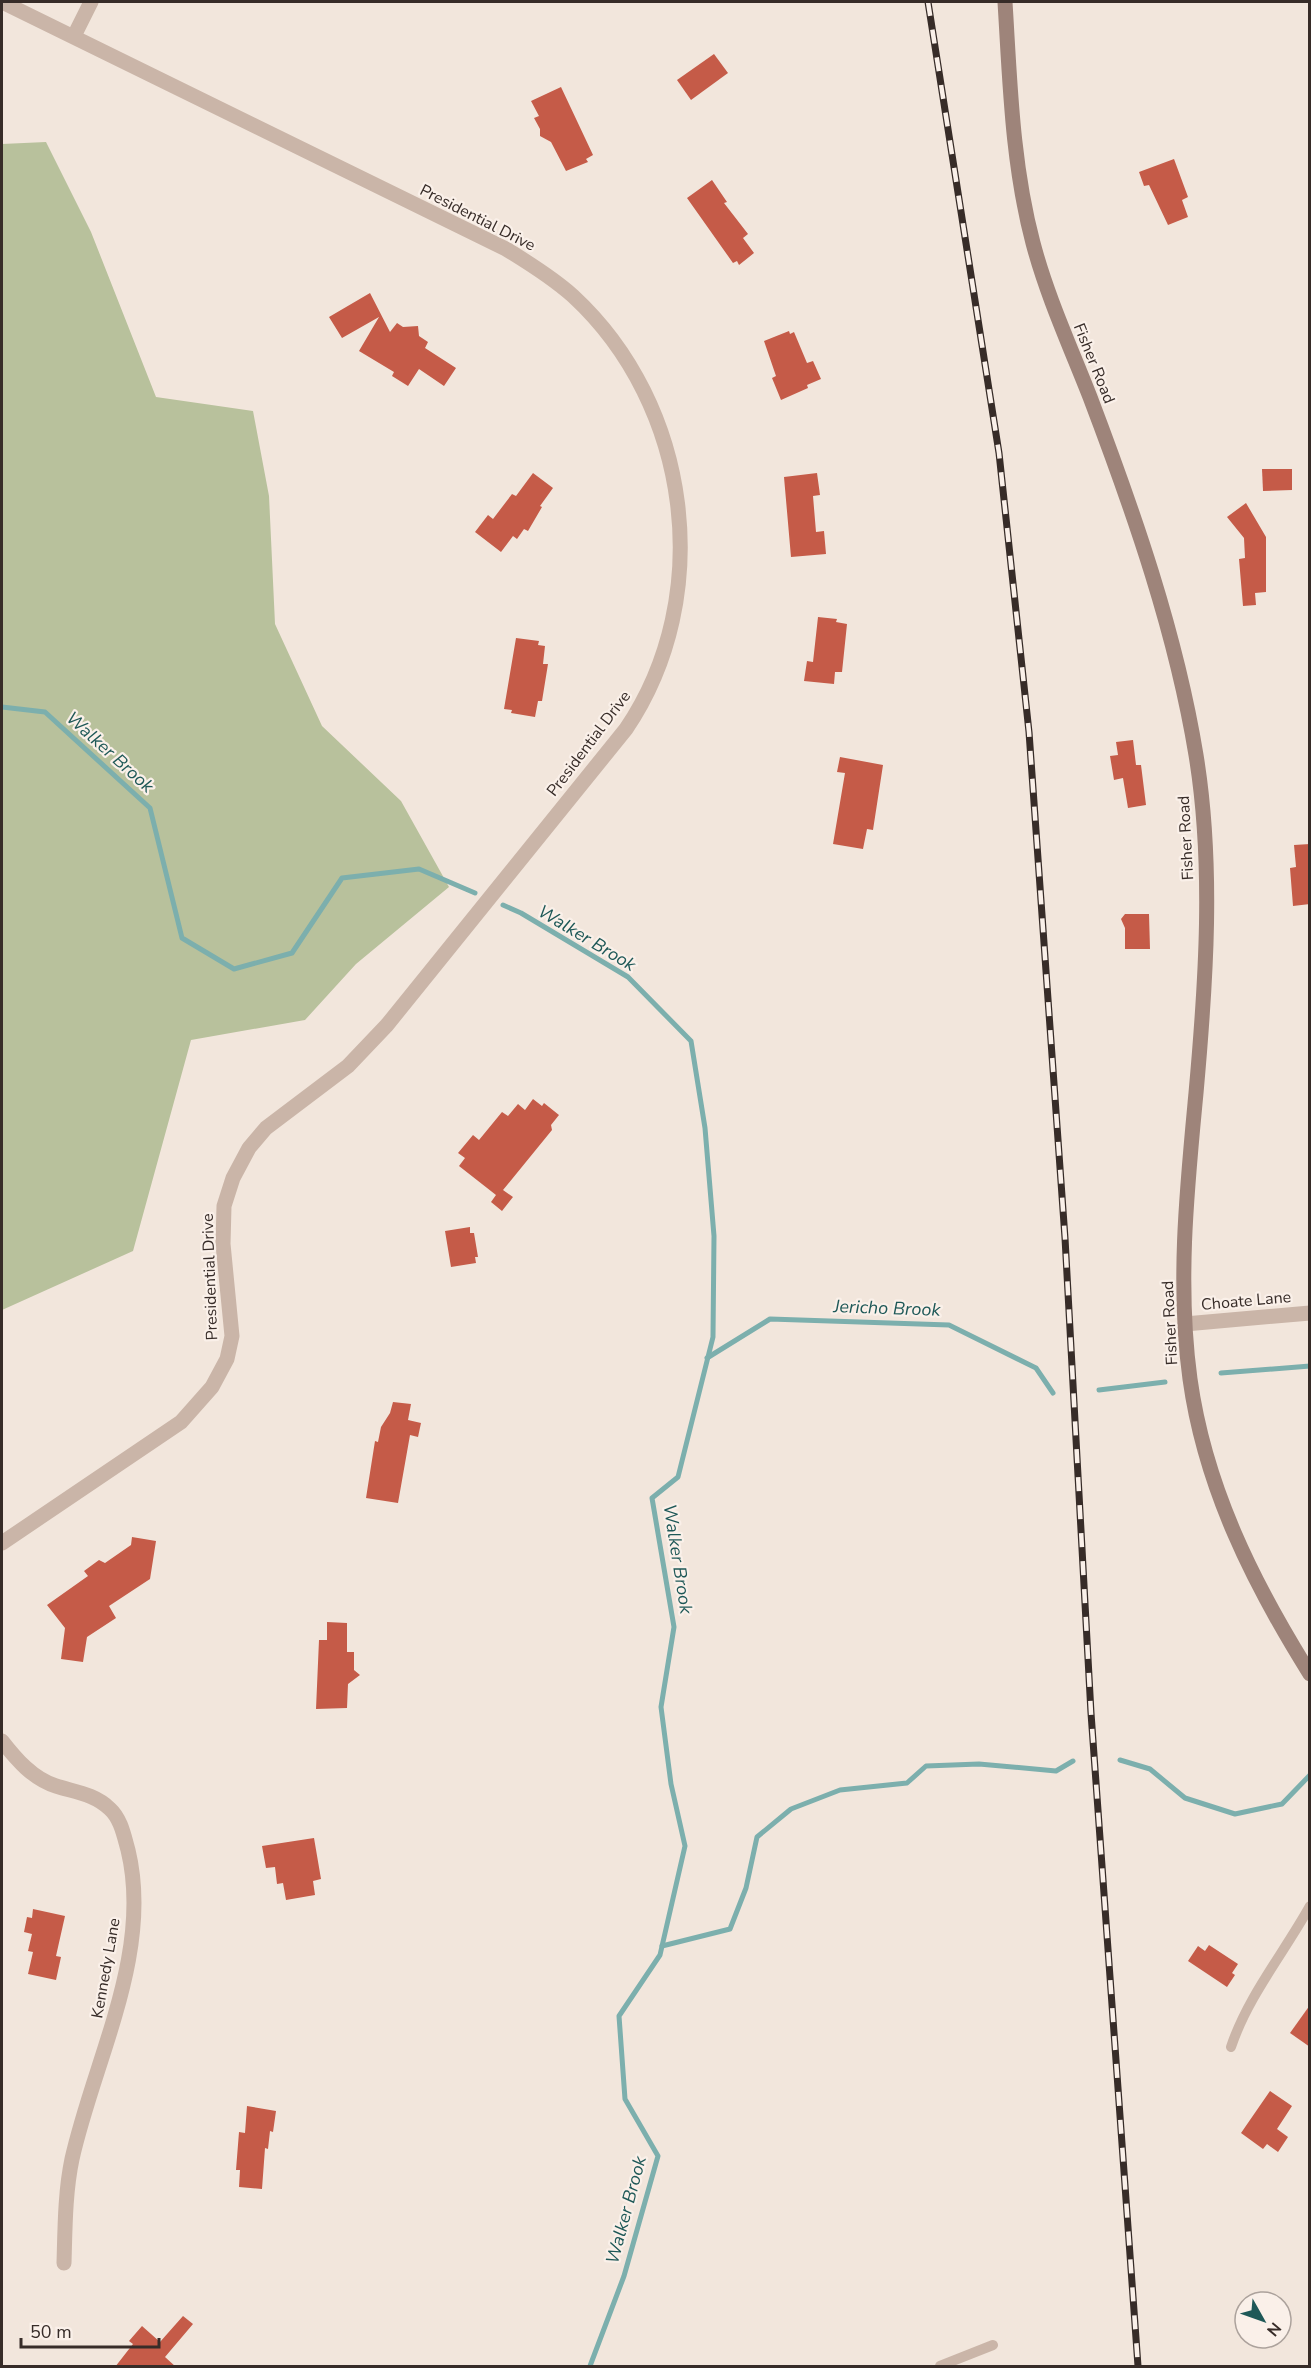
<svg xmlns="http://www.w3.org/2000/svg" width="1311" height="2368" viewBox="0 0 1311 2368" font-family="'Nunito Sans',sans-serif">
<rect width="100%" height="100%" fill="#f2e6dc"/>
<path fill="#b8c19c" d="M46,142l45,90 65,165 97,14 16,85 6,128 47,102 79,75 48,86 -93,77 -51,56 -114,20 -58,211 -131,59v-1166z"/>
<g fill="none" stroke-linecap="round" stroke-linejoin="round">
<g stroke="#7cafad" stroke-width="5">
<path d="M2,707l43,5 105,96 32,130 52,31 58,-16 50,-75 77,-9 56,24"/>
<path d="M503,905l18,8 107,64 63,64 14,87 9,108 -1,101 -35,140 -26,21 22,129 -13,80 10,77 14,62 -25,109 -41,61 6,83 33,57 -34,120 -34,90"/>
<path d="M707,1358l63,-39 179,6 87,43 17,25"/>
<path d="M1221,1373l89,-7"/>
<path d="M1099,1390l66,-8"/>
<path d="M1120,1760l30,9 35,29 50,16 47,-10 28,-29"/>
<path d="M662,1946l68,-17 16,-41 11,-51 34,-28 49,-19 67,-7 19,-17 53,-2 77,7 17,-10"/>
</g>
</g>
<g fill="#c55b48">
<path d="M714,54l14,19 -37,27 -14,-20z"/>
<path d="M561,87l32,68 -7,4 2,3 -22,9 -15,-29 -11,-6v-7l-6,-11 5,-2 -8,-15z"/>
<path d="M1174,159l14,38 -6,3 6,17 -20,8 -19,-40 -5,1 -5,-14z"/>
<path d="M712,180l15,22 -3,1 24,31 -5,4 11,15 -15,12 -2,-4 -4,2 -46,-65z"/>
<path d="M370,293l20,39 7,-9 6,4 15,-1 1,10 9,6 -3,6 31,20 -12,18 -25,-17 -11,17 -16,-10 2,-4 -35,-21 20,-34 -37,21 -13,-21z"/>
<path d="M789,331l1,3 4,-2 13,31 6,-2 8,18 -14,6 1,3 -27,12 -9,-22 4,-2 -12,-35z"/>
<path d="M1262,469h30v21l-29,1z"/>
<path d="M533,473l20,15 -13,18 2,1 -14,24 -4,-2 -7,10 -4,-3 -12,16 -26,-20 13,-17 5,4 19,-25 4,2z"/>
<path d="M817,473l3,22 -7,1 3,36 8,-1 2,23 -35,3 -7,-80z"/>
<path d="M1246,503l20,34v55l-11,1 1,12 -13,1 -4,-47 6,-1 -1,-20 -17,-21z"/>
<path d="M818,617l19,2 -1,3 11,2 -5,48h-7l-1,12 -30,-3 3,-20 6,1z"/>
<path d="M516,638l23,3 -1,4 7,1 -2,18h5l-6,37h-4l-3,16 -24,-4 1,-3 -8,-1z"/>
<path d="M1133,740l3,25h5l5,40 -18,3 -5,-30 -9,2 -4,-24 8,-1 -2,-13z"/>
<path d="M840,757l43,8 -10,65 -6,-1 -4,20 -30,-5 12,-71 -8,-1z"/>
<path d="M1310,844v60l-17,2 -3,-38 6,-1 -2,-22z"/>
<path d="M1125,914h24l1,35h-25v-21l-4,-9z"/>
<path d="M533,1099l9,7 2,-3 15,12 -8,10 1,5 -49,60 10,7 -11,14 -11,-9 5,-7 -37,-29 6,-8 -7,-5 15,-18 6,5 23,-28 6,4 10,-12 7,6z"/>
<path d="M470,1227v6h4l4,24h-3l1,6 -25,4 -6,-36z"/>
<path d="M393,1402l18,2 -3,16 13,3 -3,14 -8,-2 -12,68 -32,-5 9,-57 3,1 3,-15 9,-14z"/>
<path d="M132,1537l24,4 -6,38 -41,27 7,12 -29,19 -4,25 -22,-3 4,-31 -18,-23 41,-29 -4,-5 15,-11 6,3 26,-18z"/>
<path d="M327,1622l20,1v29h7v18l6,5 -12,9 -1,24 -31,1 3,-69h8z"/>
<path d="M314,1838l7,41 -8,2 2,14 -29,5 -3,-17 -6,1 -2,-17 -9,1 -4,-22z"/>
<path d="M33,1909l32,7 -9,40 5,1 -5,23 -28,-6 5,-22 -5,-1 4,-17 -8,-2 3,-15 5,1z"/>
<path d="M1209,1945l29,19 -6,9 3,2 -8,12 -39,-26 10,-15 7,5z"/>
<path d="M1310,2005v42l-20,-14z"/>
<path d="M1270,2091l22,15 -15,23 11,8 -10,15 -11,-8 -4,5 -22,-16z"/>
<path d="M247,2106l29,5 -3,21 -3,-1 -2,18 -3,-1 -3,41 -23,-2 1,-17h-4l3,-38 6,1z"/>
<path d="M183,2316l10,8 -28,33 11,10h-61l18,-23 -4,-3 13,-15 18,16z"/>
</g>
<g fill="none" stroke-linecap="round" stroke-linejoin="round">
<g stroke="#cab5a8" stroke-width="10">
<path d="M1231,2047c17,-51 53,-94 79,-141"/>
<path d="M940,2366l53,-21"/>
</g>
<g stroke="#cab5a8" stroke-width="15">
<path d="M2,2l504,247c23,14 47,29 67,47 118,109 143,300 53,433l-239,296 -39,41 -82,62 -17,20 -16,30 -9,28 -1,38 9,92 -5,23 -15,28 -31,35 -179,121"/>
<path d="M74,36l17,-34"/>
<path d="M1185,1324l125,-11"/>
<path d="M2,1741c14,18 31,38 54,45 19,6 39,8 54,23 11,10 14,27 18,41 25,103 -34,210 -56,309 -7,33 -7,70 -8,104"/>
</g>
<path stroke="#9e847a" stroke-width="15" d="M1005,2c5,80 7,162 28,241 14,53 37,103 57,154 44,116 86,236 106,358 18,110 10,227 0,338 -9,95 -19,191 -6,286 15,108 63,204 120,295"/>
<g stroke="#372c28" stroke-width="7">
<path id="rail" d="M928,2l71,451 30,279 36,506 26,475 47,653"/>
</g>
<use href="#rail" stroke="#faf0e9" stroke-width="4.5" stroke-dasharray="14" stroke-linecap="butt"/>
</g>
<g text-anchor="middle" stroke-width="4.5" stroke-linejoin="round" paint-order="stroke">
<g font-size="16" fill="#372c28" stroke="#faf0e9">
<text transform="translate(478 217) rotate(27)" y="6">Presidential Drive</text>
<text transform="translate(1095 363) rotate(68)" y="6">Fisher Road</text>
<text transform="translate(588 743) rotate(-53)" y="6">Presidential Drive</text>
<text transform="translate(1185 838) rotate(-93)" y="6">Fisher Road</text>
<text transform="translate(209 1277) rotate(-92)" y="6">Presidential Drive</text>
<text transform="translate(1246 1300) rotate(-5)" y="6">Choate Lane</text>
<text transform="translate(1169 1323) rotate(-93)" y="6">Fisher Road</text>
<text transform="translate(105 1968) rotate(-80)" y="6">Kennedy Lane</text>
</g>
<g font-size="18" font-style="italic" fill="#1e5857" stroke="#faf0e9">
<text transform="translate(110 752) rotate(42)" y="6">Walker Brook</text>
<text transform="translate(587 938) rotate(31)" y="6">Walker Brook</text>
<text transform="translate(887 1308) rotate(2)" y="6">Jericho Brook</text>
<text transform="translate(678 1559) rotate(81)" y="6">Walker Brook</text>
<text transform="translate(626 2210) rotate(-75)" y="6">Walker Brook</text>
</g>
</g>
<rect width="1311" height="2368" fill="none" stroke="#372c28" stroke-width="6"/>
<g transform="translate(1263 2320) rotate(130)"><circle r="28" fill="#faf0e9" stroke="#aca29c" stroke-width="1.5"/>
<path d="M0-4.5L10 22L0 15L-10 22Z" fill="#1e5857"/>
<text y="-9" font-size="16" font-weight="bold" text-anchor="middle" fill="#372c28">N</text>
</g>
<path d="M21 2338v9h138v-9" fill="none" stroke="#372c28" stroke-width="3"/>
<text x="30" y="2338" font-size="18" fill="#372c28" stroke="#faf0e9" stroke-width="4.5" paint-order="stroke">50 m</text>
</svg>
